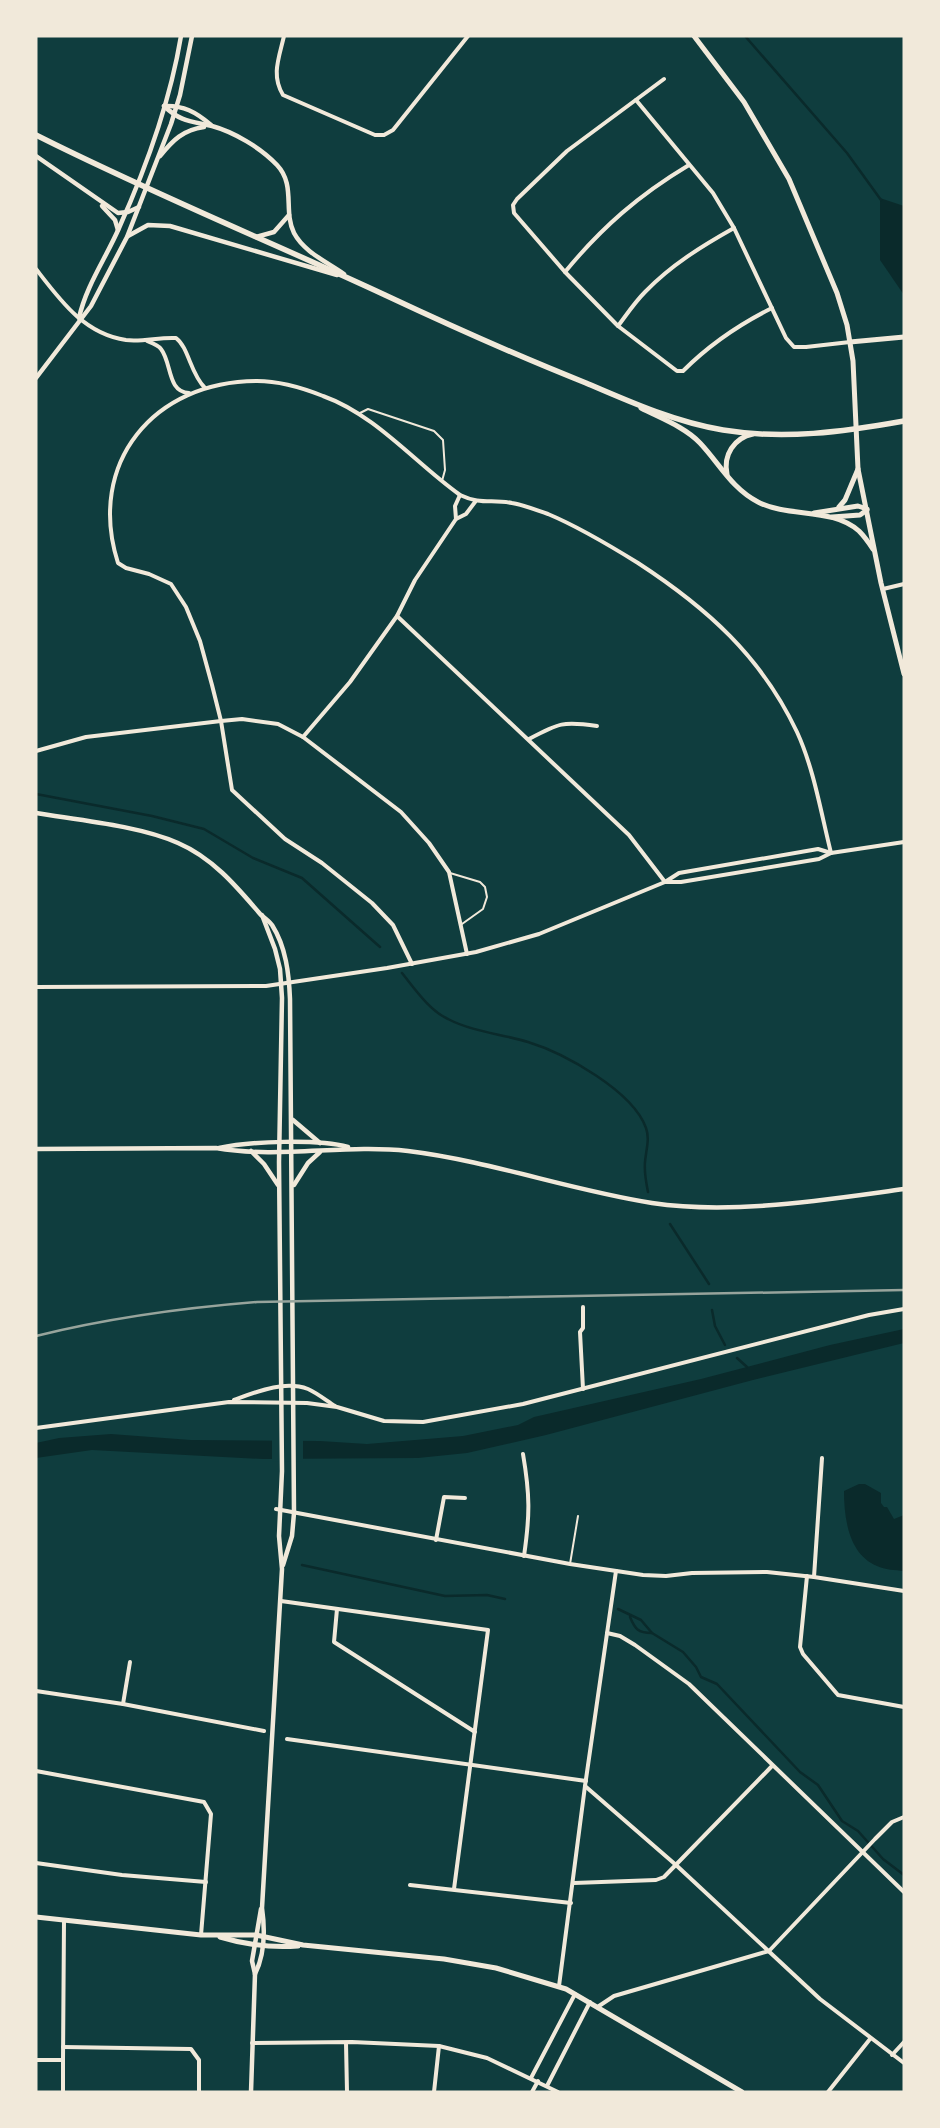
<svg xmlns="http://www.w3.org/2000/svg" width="940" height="2128" viewBox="0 0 940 2128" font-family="'Golos Text',sans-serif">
<rect width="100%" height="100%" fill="#0f3d3e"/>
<g fill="#0a2a2b">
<path d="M880,198l24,8v89l-24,-35z"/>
<path d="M904,1329v14l-151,37 -207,55 -79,18 -49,5 -155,1 -171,-9 -56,8v-15l23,-5 52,-4 80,6 129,1 47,3 96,-8 55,-11 16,-8 167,-38 129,-34z"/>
<path d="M859,1484h6l16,9v10l3,4h3l7,12 10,-4v56c-9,-1 -19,-1 -27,-5 -29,-12 -33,-49 -33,-75z"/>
</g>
<path fill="#0f3d3e" d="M272,1439h31v22l-31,1z"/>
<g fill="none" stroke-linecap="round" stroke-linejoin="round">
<g stroke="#0a2a2b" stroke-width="2.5">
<path d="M745,36l102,117 34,47"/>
<path d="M36,794l116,22 52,13 49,29 49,20 78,69"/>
<path d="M402,973c13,16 27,37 46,46 25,13 54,15 80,23 36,11 105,49 118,86 4,11 0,22 -1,34 -1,10 1,20 3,30"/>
<path d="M670,1224l39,60"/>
<path d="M712,1310l3,16 10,19"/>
<path d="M737,1358l10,9"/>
<path d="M302,1565l143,31 42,-1 18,4"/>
<path d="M618,1609l23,11 11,13 31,19 13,15 5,10 16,7 83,88 18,13 24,36 16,10 25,28 21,16"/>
<path d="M630,1617c5,12 8,16 22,16"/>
</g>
<g stroke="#f1e9da" stroke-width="2">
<path d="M360,413l8,-4 66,22 9,9 2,30 -3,11"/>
<path d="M450,873l30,9 5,5 2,10 -4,12 -21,15"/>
<path d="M570,1564l8,-48"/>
</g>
<g stroke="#f1e9da" stroke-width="4">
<path d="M284,36c-5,22 -13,39 -1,59l92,40h9l9,-5 75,-94"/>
<path d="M664,79l-97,72 -50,48 -4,6 1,8 51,59 53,54 59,45h6c27,-27 55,-46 89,-63"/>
<path d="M636,100l77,93 21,35 52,110 8,9h12l44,-5"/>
<path d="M36,269c24,31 48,65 90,71 17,2 33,-3 50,-2 13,10 14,35 29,50"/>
<path d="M565,272c37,-45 74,-77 124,-107"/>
<path d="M618,326c9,-12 17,-24 27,-34 26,-27 57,-46 89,-64"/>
<path d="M147,341c5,2 11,4 14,8 11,14 6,43 28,44"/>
<path d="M456,519l-1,-13 5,-11"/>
<path d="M883,589l21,-5"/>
<path d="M397,616l232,219 36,47"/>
<path d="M303,737l47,-55 47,-66 18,-36 41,-61 10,-5 9,-12"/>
<path d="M529,739c30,-16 34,-18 68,-13"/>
<path d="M36,751l50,-14 135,-16 21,-2 36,5 25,13 98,75 28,31 20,29 18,82"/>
<path d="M665,882h16l138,-23 12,-6 73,-11"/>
<path d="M412,964l-19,-39 -21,-22 -50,-40 -37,-24 -53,-49 -11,-69 -9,-36 -12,-44 -14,-34 -15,-23 -22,-10 -23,-6 -8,-5c-32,-100 36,-182 139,-182 22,0 46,7 66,15 53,19 92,67 137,99 21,10 31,4 52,8 12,2 24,7 36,11 31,13 61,31 90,49 69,45 123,93 159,169 17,37 24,81 34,121"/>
<path d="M36,987l230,-1 121,-18 89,-16 63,-18 126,-52 14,-9 139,-24 13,4"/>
<path d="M583,1389l-3,-57 3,-4v-21"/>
<path d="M234,1400c22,-8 50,-20 74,-11 9,4 19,12 27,17"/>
<path d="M36,1428l193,-26 78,1 30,4 47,14 39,1 100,-18 346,-89 35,-6"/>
<path d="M523,1454c7,41 7,61 1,102"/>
<path d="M276,1509l294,55 73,11 23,1 26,-3 75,-1 47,5 90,14"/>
<path d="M436,1540l8,-43 21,1"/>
<path d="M807,1576l-7,71 3,7 35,41 66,12"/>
<path d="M814,1577l8,-119"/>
<path d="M281,1601l207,29 -34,259"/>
<path d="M337,1609l-3,33 141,90"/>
<path d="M607,1633l13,3 15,9 54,39 215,208"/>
<path d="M36,1691l87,13 141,27"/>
<path d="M123,1704l7,-42"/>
<path d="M287,1739l299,42"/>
<path d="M36,1771l168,31 7,12 -10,121"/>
<path d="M585,1786l91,79 144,134 84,64"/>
<path d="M36,1863l86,12 84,7"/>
<path d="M574,1883l82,-3 8,-3 108,-111"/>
<path d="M410,1885l161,18"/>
<path d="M559,1986l26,-200 31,-215"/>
<path d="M599,2006l15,-10 155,-45 106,-112 17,-17 12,-5"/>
<path d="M252,2043l100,-1 87,4 48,12 71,34"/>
<path d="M346,2043l1,49"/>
<path d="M63,2047l128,2 8,11v32"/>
<path d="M892,2055l12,-13"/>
<path d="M36,2060h27l1,-139"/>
<path d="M531,2078l44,-84"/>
<path d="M547,2086l43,-84"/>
<path d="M63,2092v-32"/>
<path d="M434,2092l5,-46"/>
<path d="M532,2092l6,-11"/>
<path d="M828,2092l42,-53"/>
</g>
<g stroke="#f1e9da" stroke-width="4.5">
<path d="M164,106c17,16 26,15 48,20 22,6 49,22 65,39 19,20 6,46 17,68 10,19 33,29 50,41"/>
<path d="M164,106c19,-1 32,6 47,19"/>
<path d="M36,156l82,57 10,-1 11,-5"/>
<path d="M160,156c13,-16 23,-26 44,-29"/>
<path d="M102,206l13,14 3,10"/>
<path d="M128,236l20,-11 22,1 167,49"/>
<path d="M256,237l18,-5 15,-17"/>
<path d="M79,318c7,-32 27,-60 40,-90 27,-60 51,-126 62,-192"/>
<path d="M36,378l55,-72 36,-69 44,-113 9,-29 12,-59"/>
<path d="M36,813c43,7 104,13 142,30 35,15 59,44 83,72 4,3 8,6 11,10 14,22 17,49 18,74l4,514 -2,23 -9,29"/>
<path d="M293,1120l27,23"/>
<path d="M219,1148c31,-7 100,-9 129,-1"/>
<path d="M36,1149l180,-1c64,11 128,-4 192,3 82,10 161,39 244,52 80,12 171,-3 252,-14"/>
<path d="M251,1151l13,13 14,21"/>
<path d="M294,1185l14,-22 12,-11"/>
<path d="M255,1974c10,-20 10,-45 7,-66l20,-339 -3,-33 3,-65 -3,-309 3,-164 -2,-29 -5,-20 -13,-34"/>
<path d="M251,2092l4,-118 -3,-13 9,-52"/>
</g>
<g stroke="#f1e9da" stroke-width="5">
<path d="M694,36l50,66 45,77 48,114 10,32 6,36 5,108 23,114 23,91"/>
<path d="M850,342l54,-5"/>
<path d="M641,408c19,10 44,19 59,35 19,20 32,46 58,59 31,16 74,5 101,29 5,5 10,12 14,18"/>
<path d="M727,474c-4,-19 7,-36 26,-40"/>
<path d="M839,507l6,-7 13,-31"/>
<path d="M814,513l44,-7 9,3"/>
<path d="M832,517l28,-2 7,-5"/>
<path d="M36,1917l165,18h55l47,10 141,14 52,9 70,21 176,103"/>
<path d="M220,1937c26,8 51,11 78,9"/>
</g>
<path stroke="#f1e9da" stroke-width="5.5" d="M36,135c115,58 233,106 349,160 66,31 133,61 201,88 44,19 89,39 137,47 61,10 120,2 181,-9"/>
<path stroke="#97a49c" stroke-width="2.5" d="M36,1336c73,-18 146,-28 221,-34l647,-12"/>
</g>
<rect width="940" height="2128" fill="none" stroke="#f1e9da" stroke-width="75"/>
</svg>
